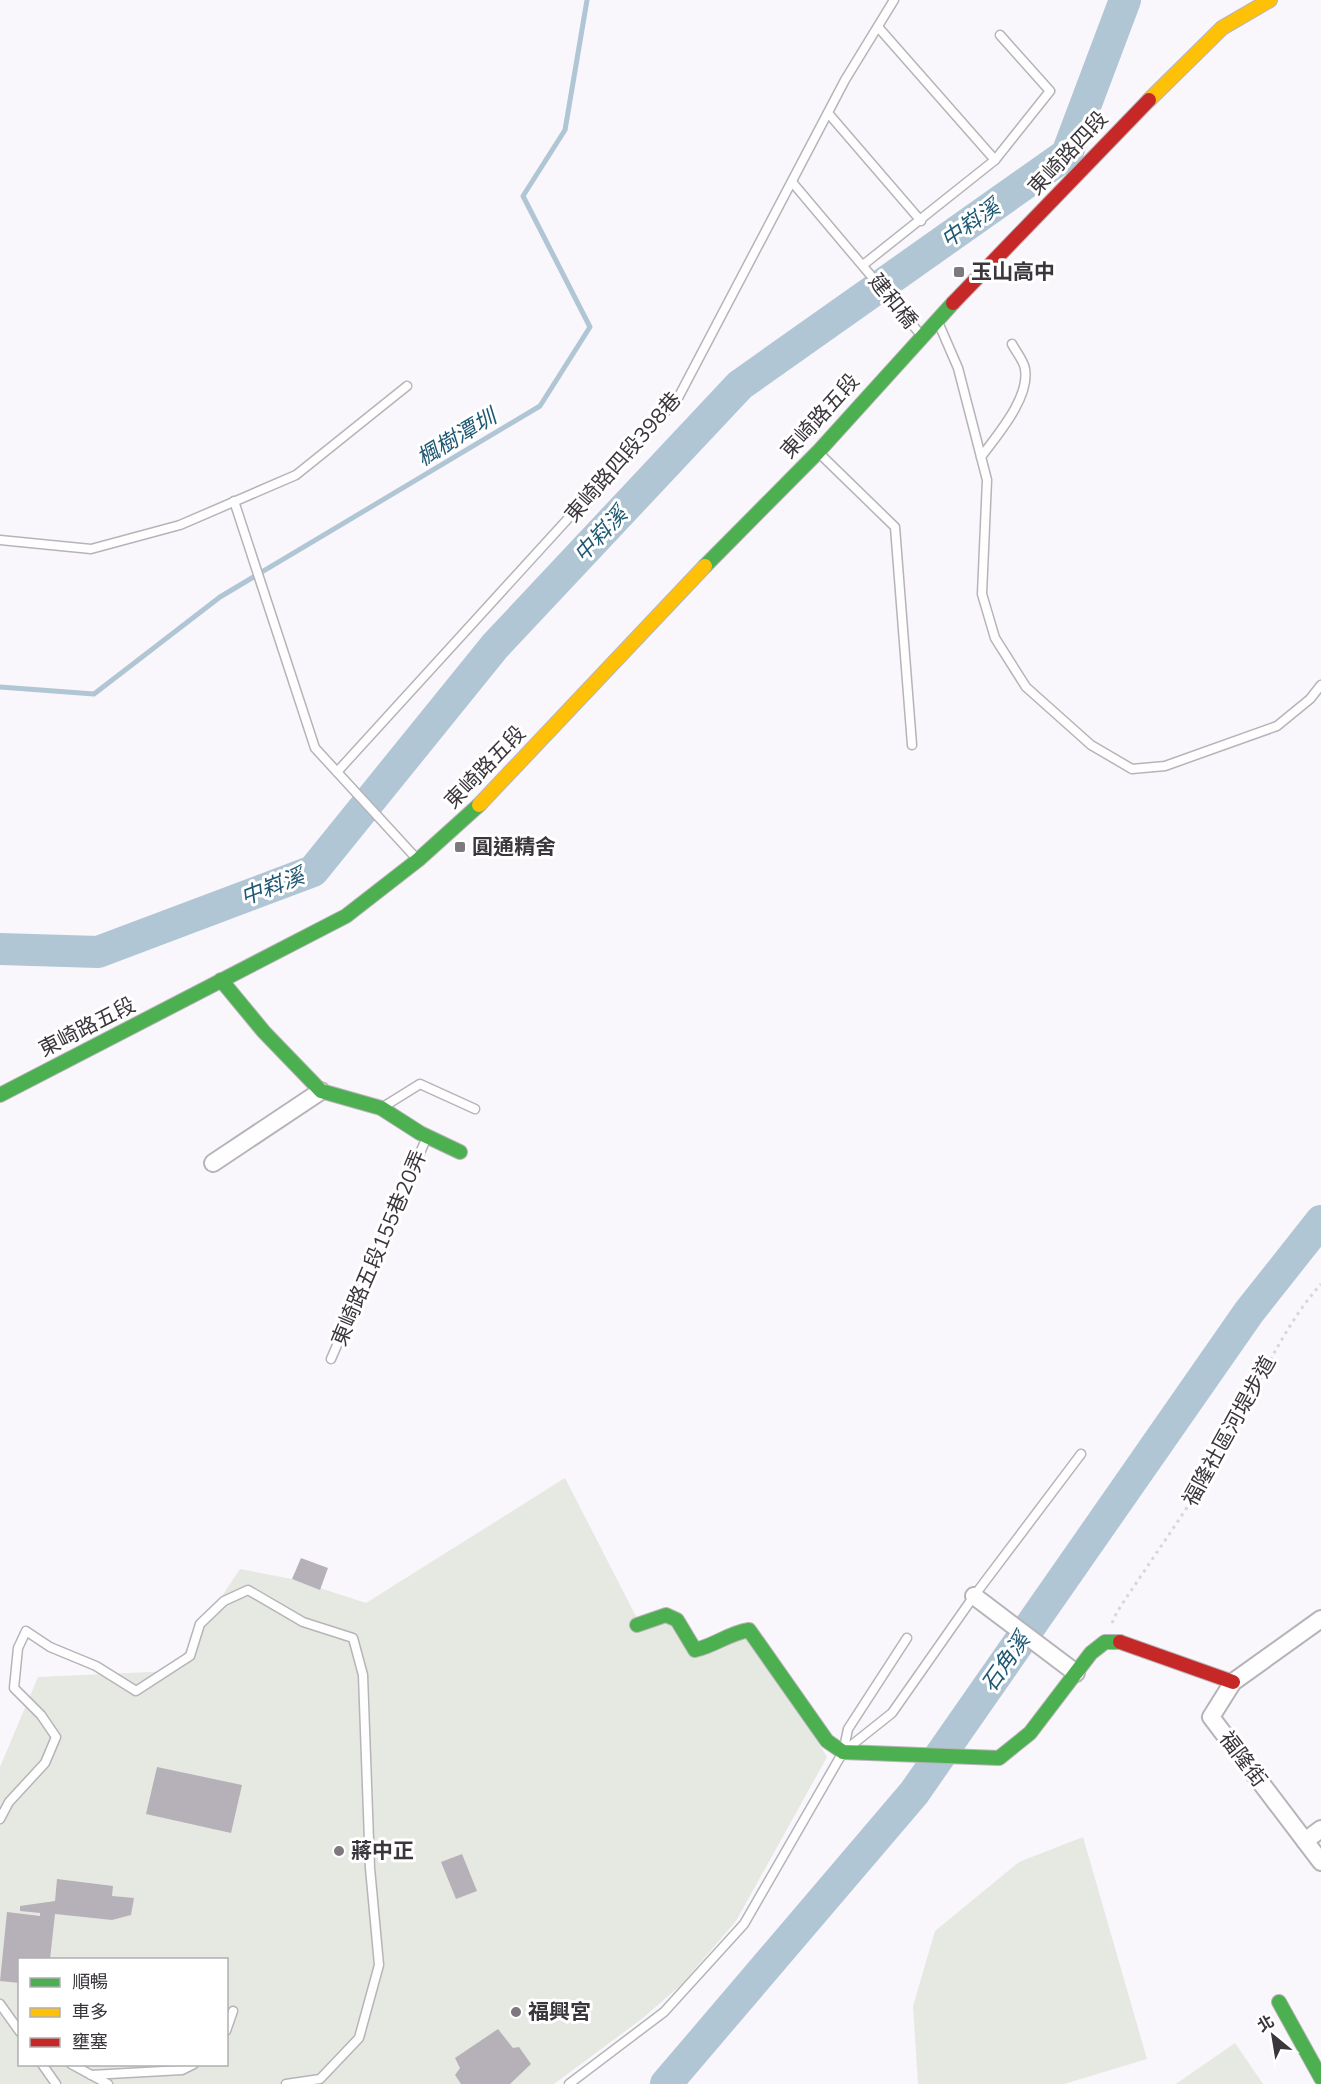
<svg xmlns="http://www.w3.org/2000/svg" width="1321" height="2084" viewBox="0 0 1321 2084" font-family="Mulish,'Noto Sans TC',sans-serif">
<rect width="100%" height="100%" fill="#f9f6fc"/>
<g fill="#e5e9e2" fill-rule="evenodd">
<path d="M565,1478l78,152 29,-9 23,34 55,-23 77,125 -91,164 -54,63 -39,34 -89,66h-554v-317l38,-90 134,-6 68,-102 52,10 74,24zM20,1960h206v104h-206z"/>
<path d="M1083,1837l64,222 -83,25h-146l-5,-78 22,-75 84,-69z"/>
<path d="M1235,2043l28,41h-87z"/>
</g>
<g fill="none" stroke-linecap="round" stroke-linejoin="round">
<path stroke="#b0c6d4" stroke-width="5" d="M0,687l94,7 126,-97 320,-191 50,-79 -67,-131 42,-66 22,-130"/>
<g stroke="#b0c6d4" stroke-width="32">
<path d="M0,949l98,3 215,-81 182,-225 245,-261 327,-231 58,-154"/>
<path d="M666,2084l248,-291 335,-481 72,-91"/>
</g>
</g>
<g fill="#b6b1b9">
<path d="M301,1558l27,10 -8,22 -28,-11z"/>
<path d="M157,1767l85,18 -11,48 -85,-19z"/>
<path d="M462,1854l15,37 -21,8 -15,-37z"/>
<path d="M57,1879l56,7 -1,10 22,2 -3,17 -19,5 -57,-6 -5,45h-30v24l-20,-2 7,-69 33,4v-3l-20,-2v-5l35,-5z"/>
<path d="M498,2029l15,19 6,-1 12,17 -21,20h-49l-6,-9 5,-7 -5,-10z"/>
</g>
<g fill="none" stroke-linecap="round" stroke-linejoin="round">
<g stroke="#b7b4b9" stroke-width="11">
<g id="lane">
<path d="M878,27l117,133"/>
<path d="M828,113l93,108"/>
<path d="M792,182l129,153"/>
<path d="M863,265l132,-105 55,-69 -50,-56"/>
<path d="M938,322l20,46 29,112 -5,114 13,44 31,49 65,58 41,24 33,-3 112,-40 33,-27 11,-14"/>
<path d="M820,454l75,73 17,218"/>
<path d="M981,457c16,-22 49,-59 44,-88 -1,-8 -9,-17 -13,-25"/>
<path d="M234,501l81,247 102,111"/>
<path d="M0,540l91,9 89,-24 116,-50 111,-89"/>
<path d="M337,772l341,-374 167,-318 49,-80"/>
<path d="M383,1107l37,-23 55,25"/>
<path d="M331,1359l95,-220"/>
<path d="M844,1748l4,-19 59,-91"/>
<path d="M0,1819l9,-17 36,-39 11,-26 -15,-22 -27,-27 4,-40 8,-17 24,16 46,19 40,25 54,-35 10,-32 24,-23 24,-11 55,32 50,16 10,37 7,193 9,97 -20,73 -39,41 -34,5"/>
<path d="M0,2004l20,28"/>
<path d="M226,2031l7,-20"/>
<path d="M42,2064l14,20"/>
<path d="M71,2064l37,20"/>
<path d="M91,2075l91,-5 12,-6"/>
<path d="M569,2084l95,-72 80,-88 99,-172 49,-39 82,-117 107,-142"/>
</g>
</g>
<g stroke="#b7b4b9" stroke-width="20">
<g id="street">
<path d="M213,1163l108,-72"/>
<path d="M974,1596l102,77"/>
<path d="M1321,1619l-88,63 -22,35 110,145"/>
<path d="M1305,1841l16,-12"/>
</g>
</g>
<g stroke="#b7b4b9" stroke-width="16">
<g id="fast">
<path d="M705,566l113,-114 135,-149"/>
<path d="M221,980l43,52 57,59 60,17 39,25 40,19"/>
<path d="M0,1095l346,-179 72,-56 61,-55"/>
<path d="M637,1625l29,-10 11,5 18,30c19,-4 34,-17 54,-20l78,111 16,11 156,6 31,-25 61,-80 14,-11h15"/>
<path d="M1279,2002l42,76"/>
</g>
</g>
<g stroke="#b7b4b9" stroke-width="16">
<g id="slow">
<path d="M1149,100l73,-72 48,-28"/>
<path d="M479,805l226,-239"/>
</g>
</g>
<g stroke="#b7b4b9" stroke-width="16">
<g id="jam">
<path d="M953,303l196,-203"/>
<path d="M1120,1642l113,40"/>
</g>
</g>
<path stroke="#d9d7da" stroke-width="3" stroke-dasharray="3 4.5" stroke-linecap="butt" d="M1112,1623l5,-11c39,-60 82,-118 116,-180 28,-51 49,-104 88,-148"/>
<use href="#lane" stroke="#fefeff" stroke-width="8"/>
<use href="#street" stroke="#fefeff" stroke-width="16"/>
<use href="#fast" stroke="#4caf50" stroke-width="14"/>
<use href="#slow" stroke="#ffc107" stroke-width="14"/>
<use href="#jam" stroke="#c62828" stroke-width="14"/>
</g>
<g fill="#7d797f" stroke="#fff" stroke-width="2">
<rect x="953" y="266" width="12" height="12" rx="3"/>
<rect x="454" y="841" width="12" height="12" rx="3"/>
<circle cx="339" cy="1851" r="6"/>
<circle cx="516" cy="2012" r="6"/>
</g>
<g text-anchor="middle" stroke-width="6" stroke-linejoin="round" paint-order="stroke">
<g font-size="21" fill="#3a363c" stroke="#fff">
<text transform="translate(1068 153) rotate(-47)" y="7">東崎路四段</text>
<text transform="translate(893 301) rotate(51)" y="7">建和橋</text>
<text transform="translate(820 416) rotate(-48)" y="7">東崎路五段</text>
<text transform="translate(623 457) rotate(-49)" y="7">東崎路四段398巷</text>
<text transform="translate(485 767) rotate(-46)" y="7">東崎路五段</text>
<text transform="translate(87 1027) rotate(-27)" y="7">東崎路五段</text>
<text transform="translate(379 1248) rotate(-67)" y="7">東崎路五段155巷20弄</text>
<text transform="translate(1229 1431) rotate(-61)" y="7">福隆社區河堤步道</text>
<text transform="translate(1243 1759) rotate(53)" y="7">福隆街</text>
</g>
<g font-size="21" font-weight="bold" fill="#3a363c" stroke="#fff" text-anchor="start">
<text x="971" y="279">玉山高中</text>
<text x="472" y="854">圓通精舍</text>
<text x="351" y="1858">蔣中正</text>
<text x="528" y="2019">福興宮</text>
</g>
<g font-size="22" font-style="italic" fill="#1f5873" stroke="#fff">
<text transform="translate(970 223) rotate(-35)" y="8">中嵙溪</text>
<text transform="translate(456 437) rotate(-31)" y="8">楓樹潭圳</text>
<text transform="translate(600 534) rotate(-47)" y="8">中嵙溪</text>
<text transform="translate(272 886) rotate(-21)" y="8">中嵙溪</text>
<text transform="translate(1005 1662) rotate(-55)" y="8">石角溪</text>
</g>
</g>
<rect x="18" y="1958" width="210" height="108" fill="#ffffff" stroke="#b0afb1" stroke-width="1.5"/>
<rect x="30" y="1978" width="30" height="9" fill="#4caf50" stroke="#b0afb1" stroke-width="1.5"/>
<text x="72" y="1988" font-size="18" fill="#3a363c">順暢</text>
<rect x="30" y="2008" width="30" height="9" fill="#ffc107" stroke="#b0afb1" stroke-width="1.5"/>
<text x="72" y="2018" font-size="18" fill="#3a363c">車多</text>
<rect x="30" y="2038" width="30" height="9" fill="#c62828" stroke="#b0afb1" stroke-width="1.5"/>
<text x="72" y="2048" font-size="18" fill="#3a363c">壅塞</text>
<g transform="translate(1273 2036) rotate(330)" stroke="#ffffff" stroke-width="4.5" paint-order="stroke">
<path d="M0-4.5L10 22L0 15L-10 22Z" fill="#3a363c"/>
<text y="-9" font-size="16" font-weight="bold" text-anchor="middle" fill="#3a363c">北</text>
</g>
</svg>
